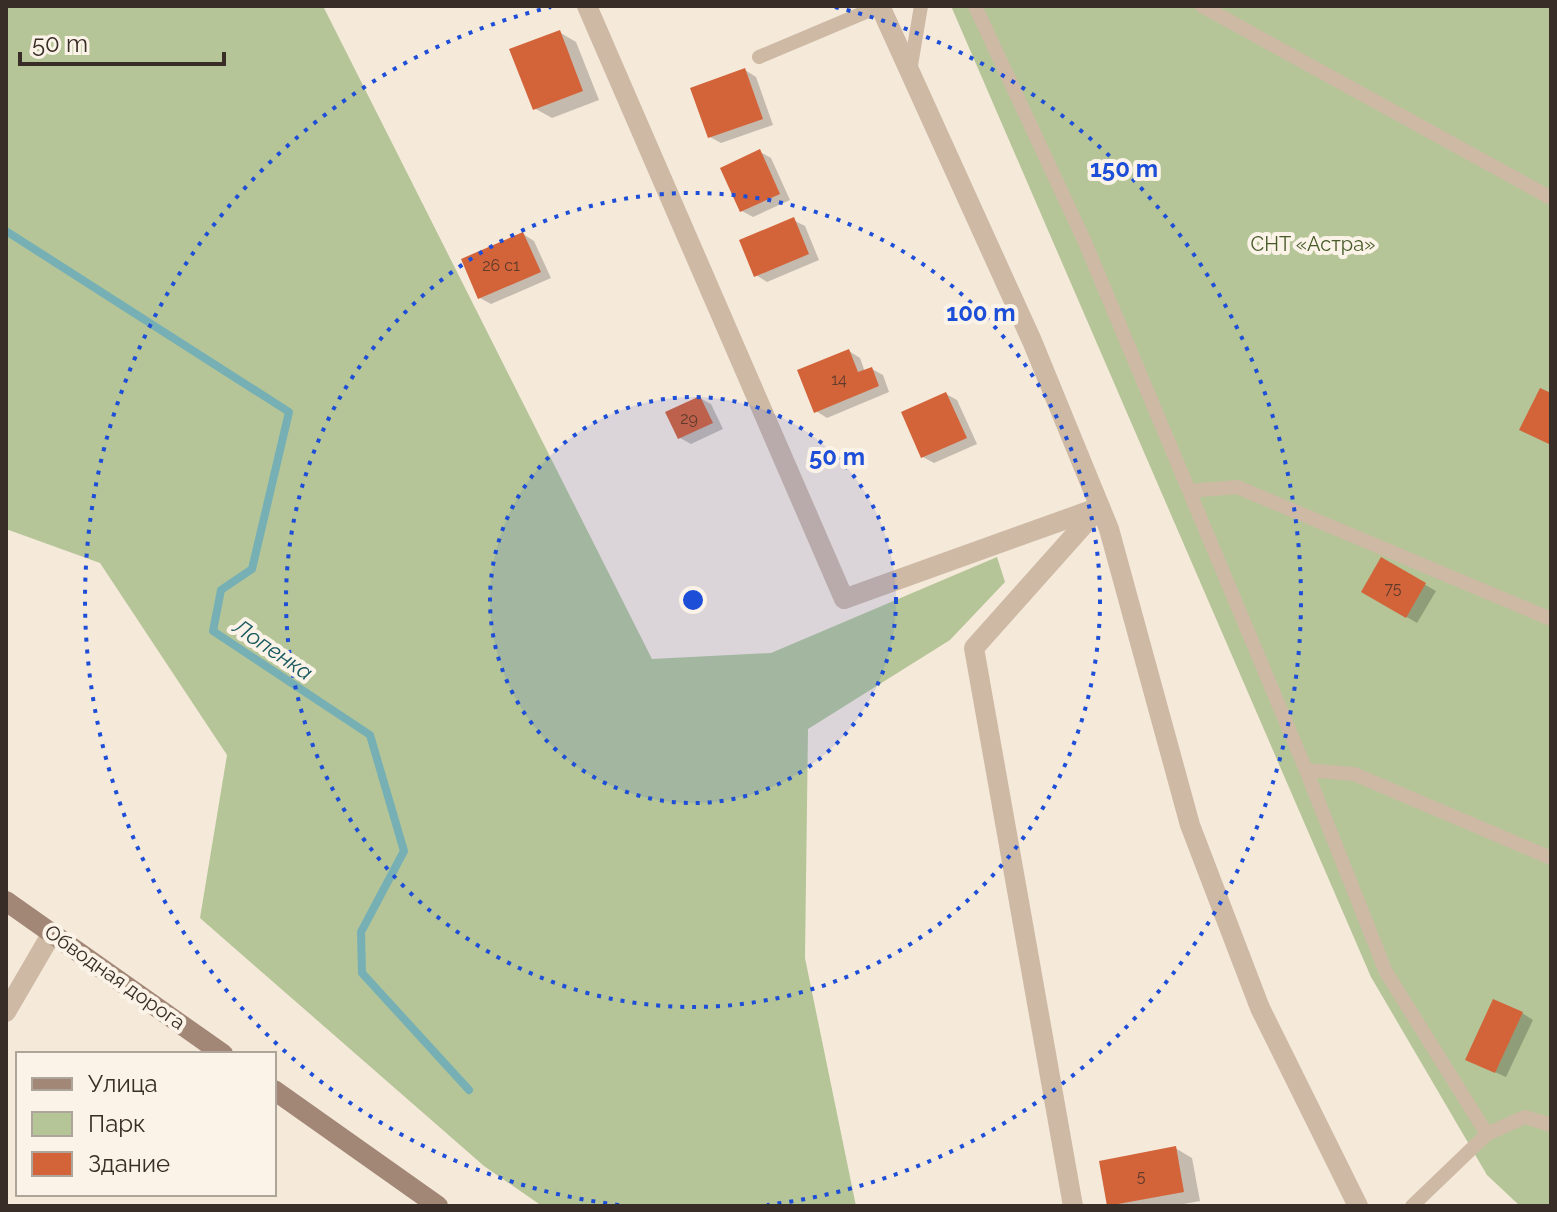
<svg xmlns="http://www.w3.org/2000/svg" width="1557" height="1212" viewBox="0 0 1557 1212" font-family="Raleway,sans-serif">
<rect width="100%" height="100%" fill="#f5e9da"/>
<g fill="#b5c598">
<path d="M6,6h317l329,653 119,-6 226,-96 8,25 -55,58 -142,89 -3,229 51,248h-314l-58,-40 -284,-248 27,-163 -127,-192 -94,-34z"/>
<path d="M951,6h600v1200h-31l-33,-31 -116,-198z"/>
</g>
<g fill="#0003">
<path d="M559,32l17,10 23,58 -47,18 -18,-10z"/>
<path d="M745,70l11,7 17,48 -52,18 -11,-6z"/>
<path d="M760,152l11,6 19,42 -37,17 -11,-6z"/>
<path d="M793,220l12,6 14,34 -52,22 -11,-7z"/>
<path d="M523,234l11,7 17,37 -60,26 -11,-6z"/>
<path d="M849,351l11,7 5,14 7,-3 11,6 6,17 -62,26 -11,-7z"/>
<path d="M946,394l11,6 20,44 -43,19 -11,-6z"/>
<path d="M700,398l11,6 12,25 -32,15 -11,-6z"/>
<path d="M1382,560l54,31 -19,32 -53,-31z"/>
<path d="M1522,1013l11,7 -27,57 -27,-12z"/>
<path d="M1175,1148l17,10 8,43 -27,5 -64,-1z"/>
</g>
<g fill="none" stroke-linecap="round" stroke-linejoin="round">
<path stroke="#76b0b5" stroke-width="8" d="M6,231l283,181 -37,157 -31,21 -8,41 157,104 34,116 -43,81 1,41 107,117"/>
</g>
<g fill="#d3643a">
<path d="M560,30l23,61 -50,19 -24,-61z"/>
<path d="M745,68l18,51 -55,19 -18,-50z"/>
<path d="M760,149l20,45 -40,18 -20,-44z"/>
<path d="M794,217l15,37 -55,23 -15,-37z"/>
<path d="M523,232l18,40 -63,27 -17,-40z"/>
<path d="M849,349l9,23 14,-5 7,19 -65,27 -17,-43z"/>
<path d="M1540,388l11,5v52l-32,-15z"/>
<path d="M946,392l21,46 -46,20 -20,-46z"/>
<path d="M700,396l13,27 -35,16 -13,-27z"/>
<path d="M1381,557l45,26 -20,35 -45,-26z"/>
<path d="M1493,999l30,13 -28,61 -30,-13z"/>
<path d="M1176,1146l8,46 -77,14 -8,-45z"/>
</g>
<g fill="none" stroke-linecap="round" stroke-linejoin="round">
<g stroke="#ceb9a5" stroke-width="14">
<path d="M975,6l109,234 222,530 80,202 101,162"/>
<path d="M1202,6l349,192"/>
<path d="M759,57l121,-51"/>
<path d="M910,71l11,-65"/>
<path d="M1190,491l47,-4 314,132"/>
<path d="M1306,770l48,4 197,84"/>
<path d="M1412,1206l75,-72 38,-17 26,8"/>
</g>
<g stroke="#ceb9a5" stroke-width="20">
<path d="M587,6l257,593 256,-92"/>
<path d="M880,6l152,335 77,188 81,296 70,183 98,198"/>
<path d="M6,1012l46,-79"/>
<path d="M1073,1206l-99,-558 123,-138"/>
</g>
<g stroke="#a28776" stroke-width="20">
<path d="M6,901l217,153"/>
<path d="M274,1090l164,116"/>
</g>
</g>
<circle cx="693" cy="600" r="203" fill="#1d4ed8" fill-opacity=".12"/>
<g fill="none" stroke="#1d4ed8" stroke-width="4" stroke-dasharray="4 8">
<circle cx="693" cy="600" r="203"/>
<circle cx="693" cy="600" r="407"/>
<path d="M619 1205A610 610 0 0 1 551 7M835 7A610 610 0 0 1 767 1205"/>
</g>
<g text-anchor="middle" stroke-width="8" stroke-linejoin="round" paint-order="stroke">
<g font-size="16" fill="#603b2c">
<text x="501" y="271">26 с1</text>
<text x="839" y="385">14</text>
<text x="689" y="424">29</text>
<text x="1393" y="594">75</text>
<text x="1141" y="1182">5</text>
</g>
<g font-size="20" fill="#465a28" stroke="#fbf3e7">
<text x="1313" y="251">СНТ «Астра»</text>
</g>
<g font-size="20" fill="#392d27" stroke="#fbf3e7">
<text transform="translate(115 977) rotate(35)" y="7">Обводная дорога</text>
</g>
<g font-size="22" font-style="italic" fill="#18585f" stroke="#fbf3e7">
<text transform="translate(273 649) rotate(34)" y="8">Лопенка</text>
</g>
</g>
<circle cx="693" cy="600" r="12" fill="#1d4ed8" stroke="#fbf3e7" stroke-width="4"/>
<g font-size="24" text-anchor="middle" font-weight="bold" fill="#1d4ed8" stroke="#fbf3e7" stroke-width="8" stroke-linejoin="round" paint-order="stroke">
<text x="1124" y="177">150 m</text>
<text x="981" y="321">100 m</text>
<text x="837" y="465">50 m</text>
</g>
<rect width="1557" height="1212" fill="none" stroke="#392d27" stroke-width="16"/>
<rect x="16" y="1052" width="260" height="144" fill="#fbf3e7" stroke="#ada49a" stroke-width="2"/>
<rect x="32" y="1078" width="40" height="12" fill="#a28776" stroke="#ada49a" stroke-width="2"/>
<text x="88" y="1092" font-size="24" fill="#392d27">Улица</text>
<rect x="32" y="1112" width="40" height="24" fill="#b5c598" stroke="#ada49a" stroke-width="2"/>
<text x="88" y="1132" font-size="24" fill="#392d27">Парк</text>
<rect x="32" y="1152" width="40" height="24" fill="#d3643a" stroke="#ada49a" stroke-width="2"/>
<text x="88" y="1172" font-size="24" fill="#392d27">Здание</text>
<path d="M20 52v12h204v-12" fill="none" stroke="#392d27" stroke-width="4"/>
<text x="32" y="52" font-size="24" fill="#392d27" stroke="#fbf3e7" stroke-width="6" paint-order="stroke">50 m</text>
</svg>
